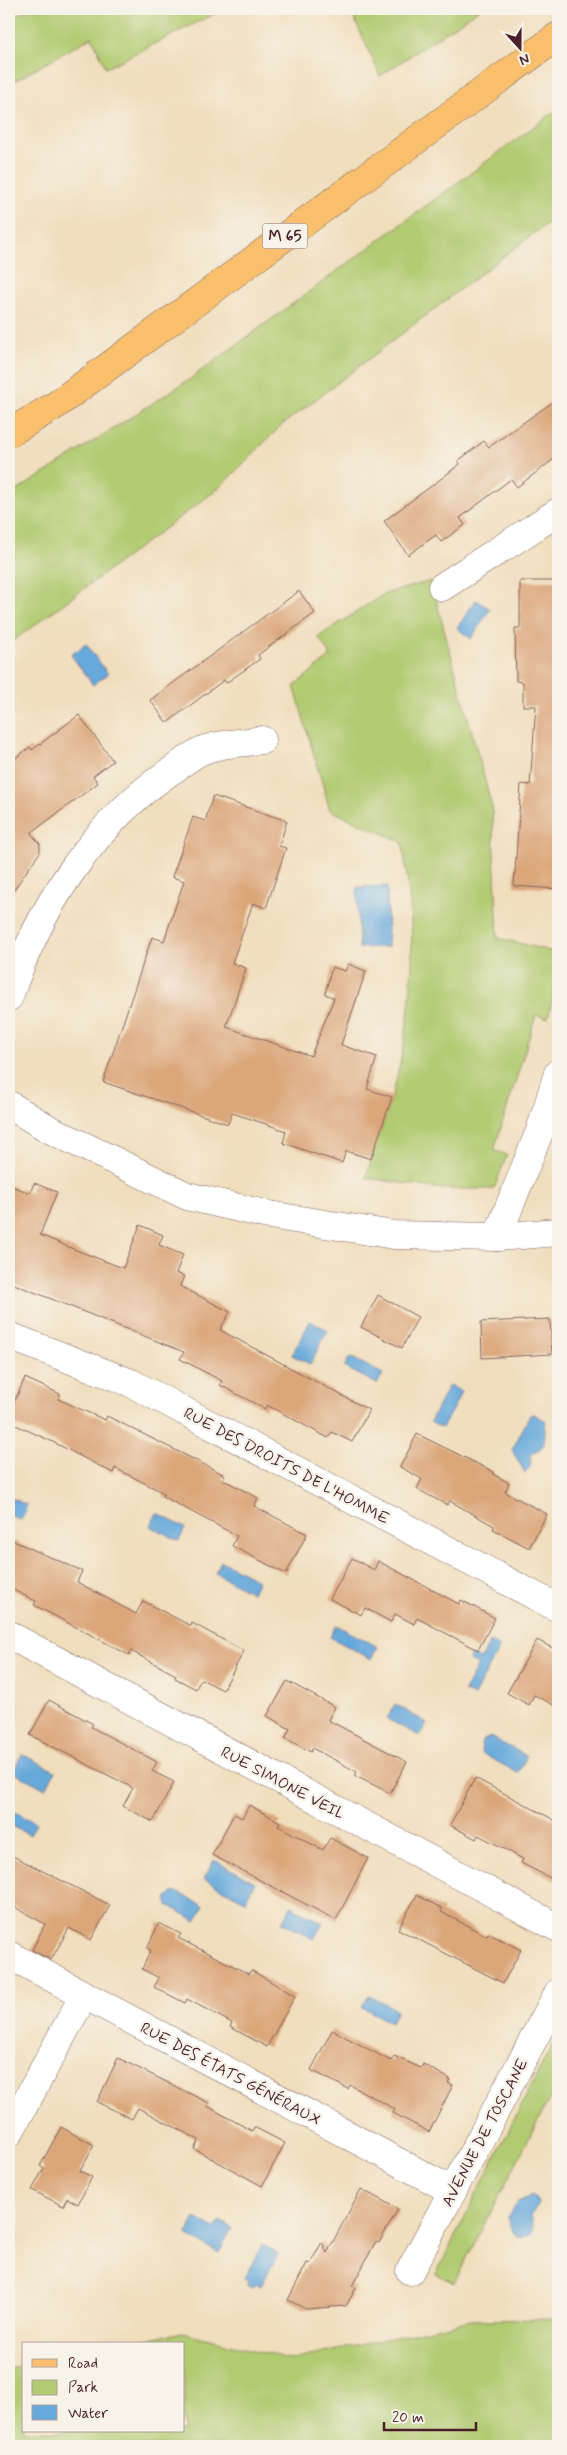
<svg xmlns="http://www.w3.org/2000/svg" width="567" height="2455" viewBox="0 0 567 2455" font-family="Mynerve,sans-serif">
<rect width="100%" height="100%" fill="#f7f3e8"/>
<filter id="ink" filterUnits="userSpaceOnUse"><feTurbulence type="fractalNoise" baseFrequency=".02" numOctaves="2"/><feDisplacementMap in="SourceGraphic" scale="10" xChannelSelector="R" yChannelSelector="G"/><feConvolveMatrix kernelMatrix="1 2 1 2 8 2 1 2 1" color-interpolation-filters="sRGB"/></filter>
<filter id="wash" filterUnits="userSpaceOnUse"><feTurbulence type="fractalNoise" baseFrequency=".0096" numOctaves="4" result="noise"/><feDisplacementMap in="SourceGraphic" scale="20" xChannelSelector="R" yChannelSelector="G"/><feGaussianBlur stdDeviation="1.12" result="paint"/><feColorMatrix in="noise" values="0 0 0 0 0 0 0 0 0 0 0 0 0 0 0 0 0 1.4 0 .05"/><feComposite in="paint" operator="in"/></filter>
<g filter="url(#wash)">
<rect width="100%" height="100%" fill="#f0debc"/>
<g fill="#b1cb71" stroke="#7e754e">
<path d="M29,9h195l-118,59 -14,-31 -83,47v-65z"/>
<path d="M350,9h130l-100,67z"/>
<path d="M558,109v106l-276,210 -64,64 -209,155v-148l181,-117z"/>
<path d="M431,581l61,226 6,131 60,15v22l-10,43 -12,-3 -42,135 13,5 -13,34h-52l-76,-11c7,-27 17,-53 25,-79 25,-85 26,-171 11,-257l-72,-32 -36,-124 37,-30 -13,-19 66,-43z"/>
<path d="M558,2033v49l-104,201 -18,-9z"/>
<path d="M558,2319v127h-549v-77l15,-3v65h160v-87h-55l53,-12 110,28 179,-40z"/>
</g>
<g fill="#66a9db" stroke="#586483">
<path d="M476,600l14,9 -19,30 -14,-11z"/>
<path d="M86,644l22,30 -15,11 -22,-30z"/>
<path d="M387,886l1,61 -29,1 -2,-61z"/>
<path d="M310,1321l18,9 -18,34 -18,-9z"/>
<path d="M350,1357l33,17 -6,10 -33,-17z"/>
<path d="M449,1385l13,7 -20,36 -12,-6z"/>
<path d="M534,1414l12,7c-2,8 0,19 -3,24 -2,5 -9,6 -12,10l-1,12 -5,6 -13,-23 18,-35z"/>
<path d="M9,1497l18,8 -6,15 -12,-5z"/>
<path d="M157,1513l28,15 -6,13 -29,-15z"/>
<path d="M221,1561l37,19 -6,13 -37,-20z"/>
<path d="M336,1625l42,22 -7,12 -41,-22z"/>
<path d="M490,1642l10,5 -26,49 -10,-5 14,-26 -9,-4 3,-6 9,4z"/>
<path d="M395,1704l32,19 -8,13 -32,-17z"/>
<path d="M490,1737l37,19 -9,17 -37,-20 1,-12z"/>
<path d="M22,1754l33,17 -9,18 -33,-17z"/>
<path d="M9,1809l27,14 -6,12 -21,-10z"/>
<path d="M214,1860l41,22 -10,19 -41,-22z"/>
<path d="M175,1891l29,15 -8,15 -28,-16 -2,-6z"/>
<path d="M291,1906l32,17 -9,16 -32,-17z"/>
<path d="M369,1995l28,15 -6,13 -29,-16z"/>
<path d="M532,2195l5,4 2,6 -9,11 3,12 -1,6 -12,4c-7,-3 -11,-13 -12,-21l10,-15z"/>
<path d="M195,2218l20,11 5,-8 12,7 -13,25 -33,-18z"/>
<path d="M262,2245l16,9 -17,32 -5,-2 -3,4 -6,-3 2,-4 -5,-3z"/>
</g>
<g id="blocks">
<g fill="#dba679">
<path d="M558,398v58l-41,31 -6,-8 -51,39 5,7 -24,17 -5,-7 -28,20 -24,-34 50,-37 26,-20 -2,-3 26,-20 5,6z"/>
<path d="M520,581h38v308l-44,-3 7,-102 9,1 6,-79h-13v-24l-7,-1 -1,-53h5z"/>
<path d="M299,591l16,22 -57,42 2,4 -34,24 -2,-3 -57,43 -17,-23z"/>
<path d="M79,715l34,46 -20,15 5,7 -67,50 9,11v8l-31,45v-134l21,-16 2,3z"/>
<path d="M213,796l74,25 -8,25 7,2 -20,60 -13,-5 -21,60 14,5 -20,59 85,29 23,-58 -9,-4 7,-27 13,4 3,-7 18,7 -25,74 36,12 -10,32 25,8 -21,62 -25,-8 -4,12 -59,-20 3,-12 -29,-10 -25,-8 -4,11 -125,-42 49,-145 12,4 20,-60 -12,-4 21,-60 12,4z"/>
<path d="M34,1183l23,9 -17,43 41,17 42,16 17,-43 23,10 -4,10 24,10 -7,18 8,3 -4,10 50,26 -10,18 149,80 -17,32 -20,-10 -4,6 -61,-33 -2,4 -45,-24 2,-4 -42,-22 4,-7 -175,-70v-97l21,8z"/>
<path d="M378,1295l40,22 -16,31 -41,-21z"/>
<path d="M550,1319l2,35 -70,4 -1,-36z"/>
<path d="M25,1378l35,16 -2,5 47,21 2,-4 118,59 -3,4 36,19 -4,8 53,28 -21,40 -54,-28 5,-10 -75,-40 2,-3 -49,-25 -2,5 -62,-32 -42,-19v-8z"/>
<path d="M417,1434l77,38 -1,2 16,9 -4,9 42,22 -18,34 -36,-19 1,-3 -44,-25 -3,4 -30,-16 5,-10 -22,-12z"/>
<path d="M9,1539l73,32 -5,11 59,32 7,-13 48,25 1,-3 52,28 -21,39 -22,-11 -5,10 -21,-11 1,-3 -45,-24 -2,4 -95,-50 2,-4 -27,-13z"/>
<path d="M352,1558l22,12 4,-9 81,43 2,-4 34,18 -17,32 -61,-32 -3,6 -19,-10 -4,8 -26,-14 -4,7 -31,-16z"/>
<path d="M537,1640l21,11v56l-24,-12 -5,10 -22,-12z"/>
<path d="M287,1681l48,26 -7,13 79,42 -17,31 -35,-17 2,-4 -22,-12 -23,-12 -1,4 -26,-14 5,-9 -23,-13z"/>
<path d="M49,1700l44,24 -2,3 66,35 -5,9 22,11 -21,40 -30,-16 10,-18 -103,-53z"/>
<path d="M475,1778l83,44v60l-37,-19 2,-4 -22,-12 -23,-12 -2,4 -26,-14z"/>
<path d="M249,1805l31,17 -2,4 45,24 7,-12 38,20 -32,62 -124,-65 22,-41 8,4z"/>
<path d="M9,1854l101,51 -19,35 -22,-12 -18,32 -19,-10 13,-26 -36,-20z"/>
<path d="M417,1895l26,14 -2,3 46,24 1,-3 33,17 -18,33 -105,-54z"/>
<path d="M159,1923l22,11 -3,4 71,36 2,-4 44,26 -28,51 -37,-20 2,-4 -45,-24 -2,4 -31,-16 5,-9 -17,-9 9,-19 -4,-2z"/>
<path d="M332,2030l59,31 3,-5 27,12 2,-4 27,15 -2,4 5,2 -24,47 -36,-19 2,-4 -45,-24 -2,4 -37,-19z"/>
<path d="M118,2058l91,45 -2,3 45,25 2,-4 31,16 -23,43 -68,-37 5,-9 -61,-32 -6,11 -35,-17z"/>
<path d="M61,2127l33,18 -14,26 12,6 -14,27 -11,-6 -4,8 -31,-16 12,-22 -4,-2z"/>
<path d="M361,2189l37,20 -19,34 -3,-2 -12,23 -12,22 4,2 -10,18 -40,3 -18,-9 19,-37 3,1 12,-22 5,11z"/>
</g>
</g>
</g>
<g filter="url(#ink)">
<use href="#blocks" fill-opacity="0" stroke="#84625e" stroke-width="1"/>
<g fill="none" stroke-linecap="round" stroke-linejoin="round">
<g stroke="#84625e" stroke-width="29">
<g id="street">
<path d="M442,587l116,-75"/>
<path d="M9,997c30,-90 87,-178 168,-230 8,-6 19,-15 29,-18 17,-6 38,-6 56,-9"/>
<path d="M9,1105l40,24 138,67 82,19 125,20 103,2 61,-5"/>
<path d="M497,1237l44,-109 17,-55"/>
<path d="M9,1336l122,47 427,225"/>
<path d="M9,1635l549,293"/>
<path d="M9,1955l444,236"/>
<path d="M9,2133l75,-138"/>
<path d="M410,2271l148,-278"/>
</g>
</g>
<g stroke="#84625e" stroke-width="29">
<path id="primary" d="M9,433l47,-28 502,-369"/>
</g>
<use href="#street" stroke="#fff" stroke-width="28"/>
<use href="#primary" stroke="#f9bf6d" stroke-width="28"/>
</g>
</g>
<g text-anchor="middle" stroke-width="5" stroke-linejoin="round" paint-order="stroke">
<rect fill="#f7f3e8" stroke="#7e5f64" stroke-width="1" x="262.5" y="223.5" width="45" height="25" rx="4"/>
<g font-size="15" font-weight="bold" fill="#4a1f2b">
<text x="285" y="241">M 65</text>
</g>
<g font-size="16" fill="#4a1f2b" stroke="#f7f3e8">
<text transform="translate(287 1465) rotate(28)" y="6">RUE DES DROITS DE L'HOMME</text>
<text transform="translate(283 1782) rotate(28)" y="6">RUE SIMONE VEIL</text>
<text transform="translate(231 2073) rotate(28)" y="6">RUE DES ÉTATS GÉNÉRAUX</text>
<text transform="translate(484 2132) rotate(-62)" y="6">AVENUE DE TOSCANE</text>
</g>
</g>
<rect width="567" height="2455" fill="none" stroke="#f7f3e8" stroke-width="30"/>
<rect x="22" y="2342" width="162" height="90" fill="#f7f3e8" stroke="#b29e9c"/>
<rect x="32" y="2359" width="25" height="8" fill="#f9bf6d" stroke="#b29e9c"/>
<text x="68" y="2368" font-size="15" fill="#4a1f2b">Road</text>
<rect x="32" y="2380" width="25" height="15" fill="#b1cb71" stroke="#b29e9c"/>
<text x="68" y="2392" font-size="15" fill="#4a1f2b">Park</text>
<rect x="32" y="2405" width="25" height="15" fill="#66a9db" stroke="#b29e9c"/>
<text x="68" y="2418" font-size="15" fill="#4a1f2b">Water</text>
<g transform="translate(520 48) rotate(159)" stroke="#f7f3e8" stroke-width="4" paint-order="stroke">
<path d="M0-4L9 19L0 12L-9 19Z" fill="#4a1f2b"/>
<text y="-8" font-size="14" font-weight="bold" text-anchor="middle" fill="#4a1f2b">N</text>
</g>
<path d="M384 2422v8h92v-8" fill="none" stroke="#4a1f2b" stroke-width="2.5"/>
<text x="392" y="2422" font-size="15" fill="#4a1f2b" stroke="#f7f3e8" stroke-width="4" paint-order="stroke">20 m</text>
</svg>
